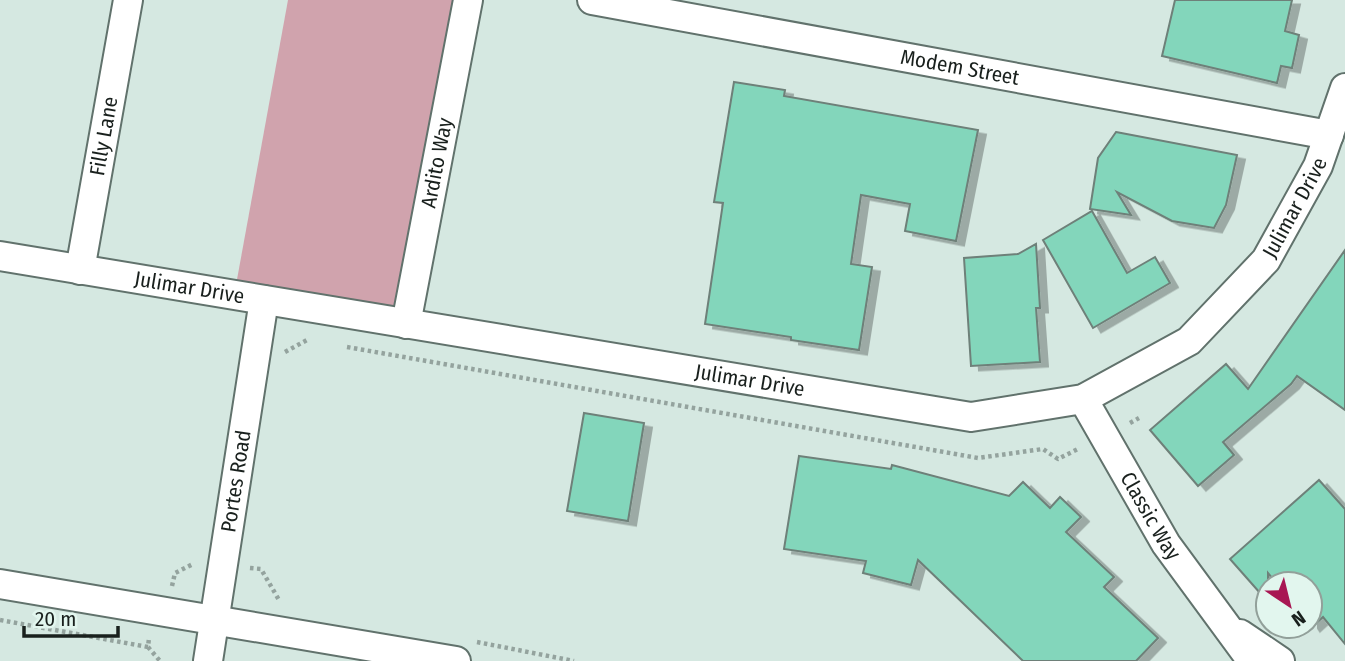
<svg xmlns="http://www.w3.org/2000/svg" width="1345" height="661" viewBox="0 0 1345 661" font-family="'Fira Sans Condensed',sans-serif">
<defs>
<filter id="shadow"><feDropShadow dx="8" dy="4.5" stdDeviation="0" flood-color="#0004"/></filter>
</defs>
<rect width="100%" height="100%" fill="#d5e8e1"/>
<path fill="#d0a3ad" d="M288,0h167l-57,314 -162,-29z"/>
<g fill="#83d6bb" stroke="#6e8079" stroke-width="2" filter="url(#shadow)">
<path d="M1175,0h117l-7,31 14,4 -7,33 -11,-2 -4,17 -115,-27z"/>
<path d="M734,82l51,8 -1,6 194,34 -22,111 -51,-10 5,-27 -49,-9 -10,69 21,3 -13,83 -68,-10v-3l-86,-13 18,-121 -9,-1z"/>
<path d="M1116,132l121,23 -11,50 -12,23 -42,-7 -55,-29 14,23 -41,-6 8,-51z"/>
<path d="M1092,211l35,62 28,-16 15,26 -77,45 -50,-88z"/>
<path d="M1036,244l4,64h-4l4,54 -69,4 -7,-108 54,-4z"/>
<path d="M1345,250v160l-48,-34 -6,8 -68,58 11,13 -36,31 -48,-56 76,-66 22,25z"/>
<path d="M584,413l60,10 -16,98 -61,-10z"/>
<path d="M799,456l92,13 1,-4 117,31 14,-14 27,26 10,-11 21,20 -15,15 48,45 -10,10 54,51 -22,23h-113l-105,-101 -7,25 -48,-12 3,-12 -82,-12z"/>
<path d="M1319,480l26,29v135l-22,-27 -11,10 -2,-3v-40h-33l-9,-11v29l-38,-43z"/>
</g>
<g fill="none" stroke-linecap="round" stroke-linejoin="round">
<g stroke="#61726c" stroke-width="32">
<g id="minor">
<path id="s1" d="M592,0l737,135"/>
<path id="s2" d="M0,256l971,161 112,-18 106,-58 77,-81 52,-94 27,-78"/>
<path id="s3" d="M80,270l48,-270"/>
<path id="s4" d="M406,324l62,-324"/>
<path id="s5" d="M1083,399l83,145 86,117"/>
<path d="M0,584l456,77"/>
<path d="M1240,634l40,27"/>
<path id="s6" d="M208,661l56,-361"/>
</g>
</g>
<g stroke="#94a39e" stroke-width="4.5" stroke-dasharray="3.5 3.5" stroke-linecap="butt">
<path d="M347,347l631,111 65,-9 15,10 20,-10"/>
<path d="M285,352l22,-12"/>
<path d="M1130,423l9,-5"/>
<path d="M250,568l11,1 18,31"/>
<path d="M172,586l3,-13 18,-9"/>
<path d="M0,620l148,27 1,-9"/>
<path d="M477,642l97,19"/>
<path d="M148,647l12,14"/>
</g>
<use href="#minor" stroke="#fff" stroke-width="28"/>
</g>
<g text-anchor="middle" stroke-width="6" stroke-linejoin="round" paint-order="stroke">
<g font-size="21" fill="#19201d" stroke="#e2f6ee">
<text dy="7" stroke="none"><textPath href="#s1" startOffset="374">Modem Street</textPath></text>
<text dy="7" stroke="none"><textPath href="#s3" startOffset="136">Filly Lane</textPath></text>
<text dy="7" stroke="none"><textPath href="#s4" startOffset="164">Ardito Way</textPath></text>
<text dy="7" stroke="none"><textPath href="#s2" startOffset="1390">Julimar Drive</textPath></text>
<text dy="7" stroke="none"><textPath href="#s2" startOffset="192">Julimar Drive</textPath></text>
<text dy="7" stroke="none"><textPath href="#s2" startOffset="760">Julimar Drive</textPath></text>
<text dy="7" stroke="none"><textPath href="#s6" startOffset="182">Portes Road</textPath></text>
<text dy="7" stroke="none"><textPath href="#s5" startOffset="135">Classic Way</textPath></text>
</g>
</g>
<g transform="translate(1289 605) rotate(145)"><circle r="33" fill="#e2f6ee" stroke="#92a09a" stroke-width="2"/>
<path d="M0-5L12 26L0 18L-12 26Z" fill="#a81753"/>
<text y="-10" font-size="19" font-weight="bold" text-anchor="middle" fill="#19201d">N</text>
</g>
<path d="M24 626v10h94v-10" fill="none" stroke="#19201d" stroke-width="3.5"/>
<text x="35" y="626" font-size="21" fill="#19201d" stroke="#e2f6ee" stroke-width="5" paint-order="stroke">20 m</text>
</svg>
